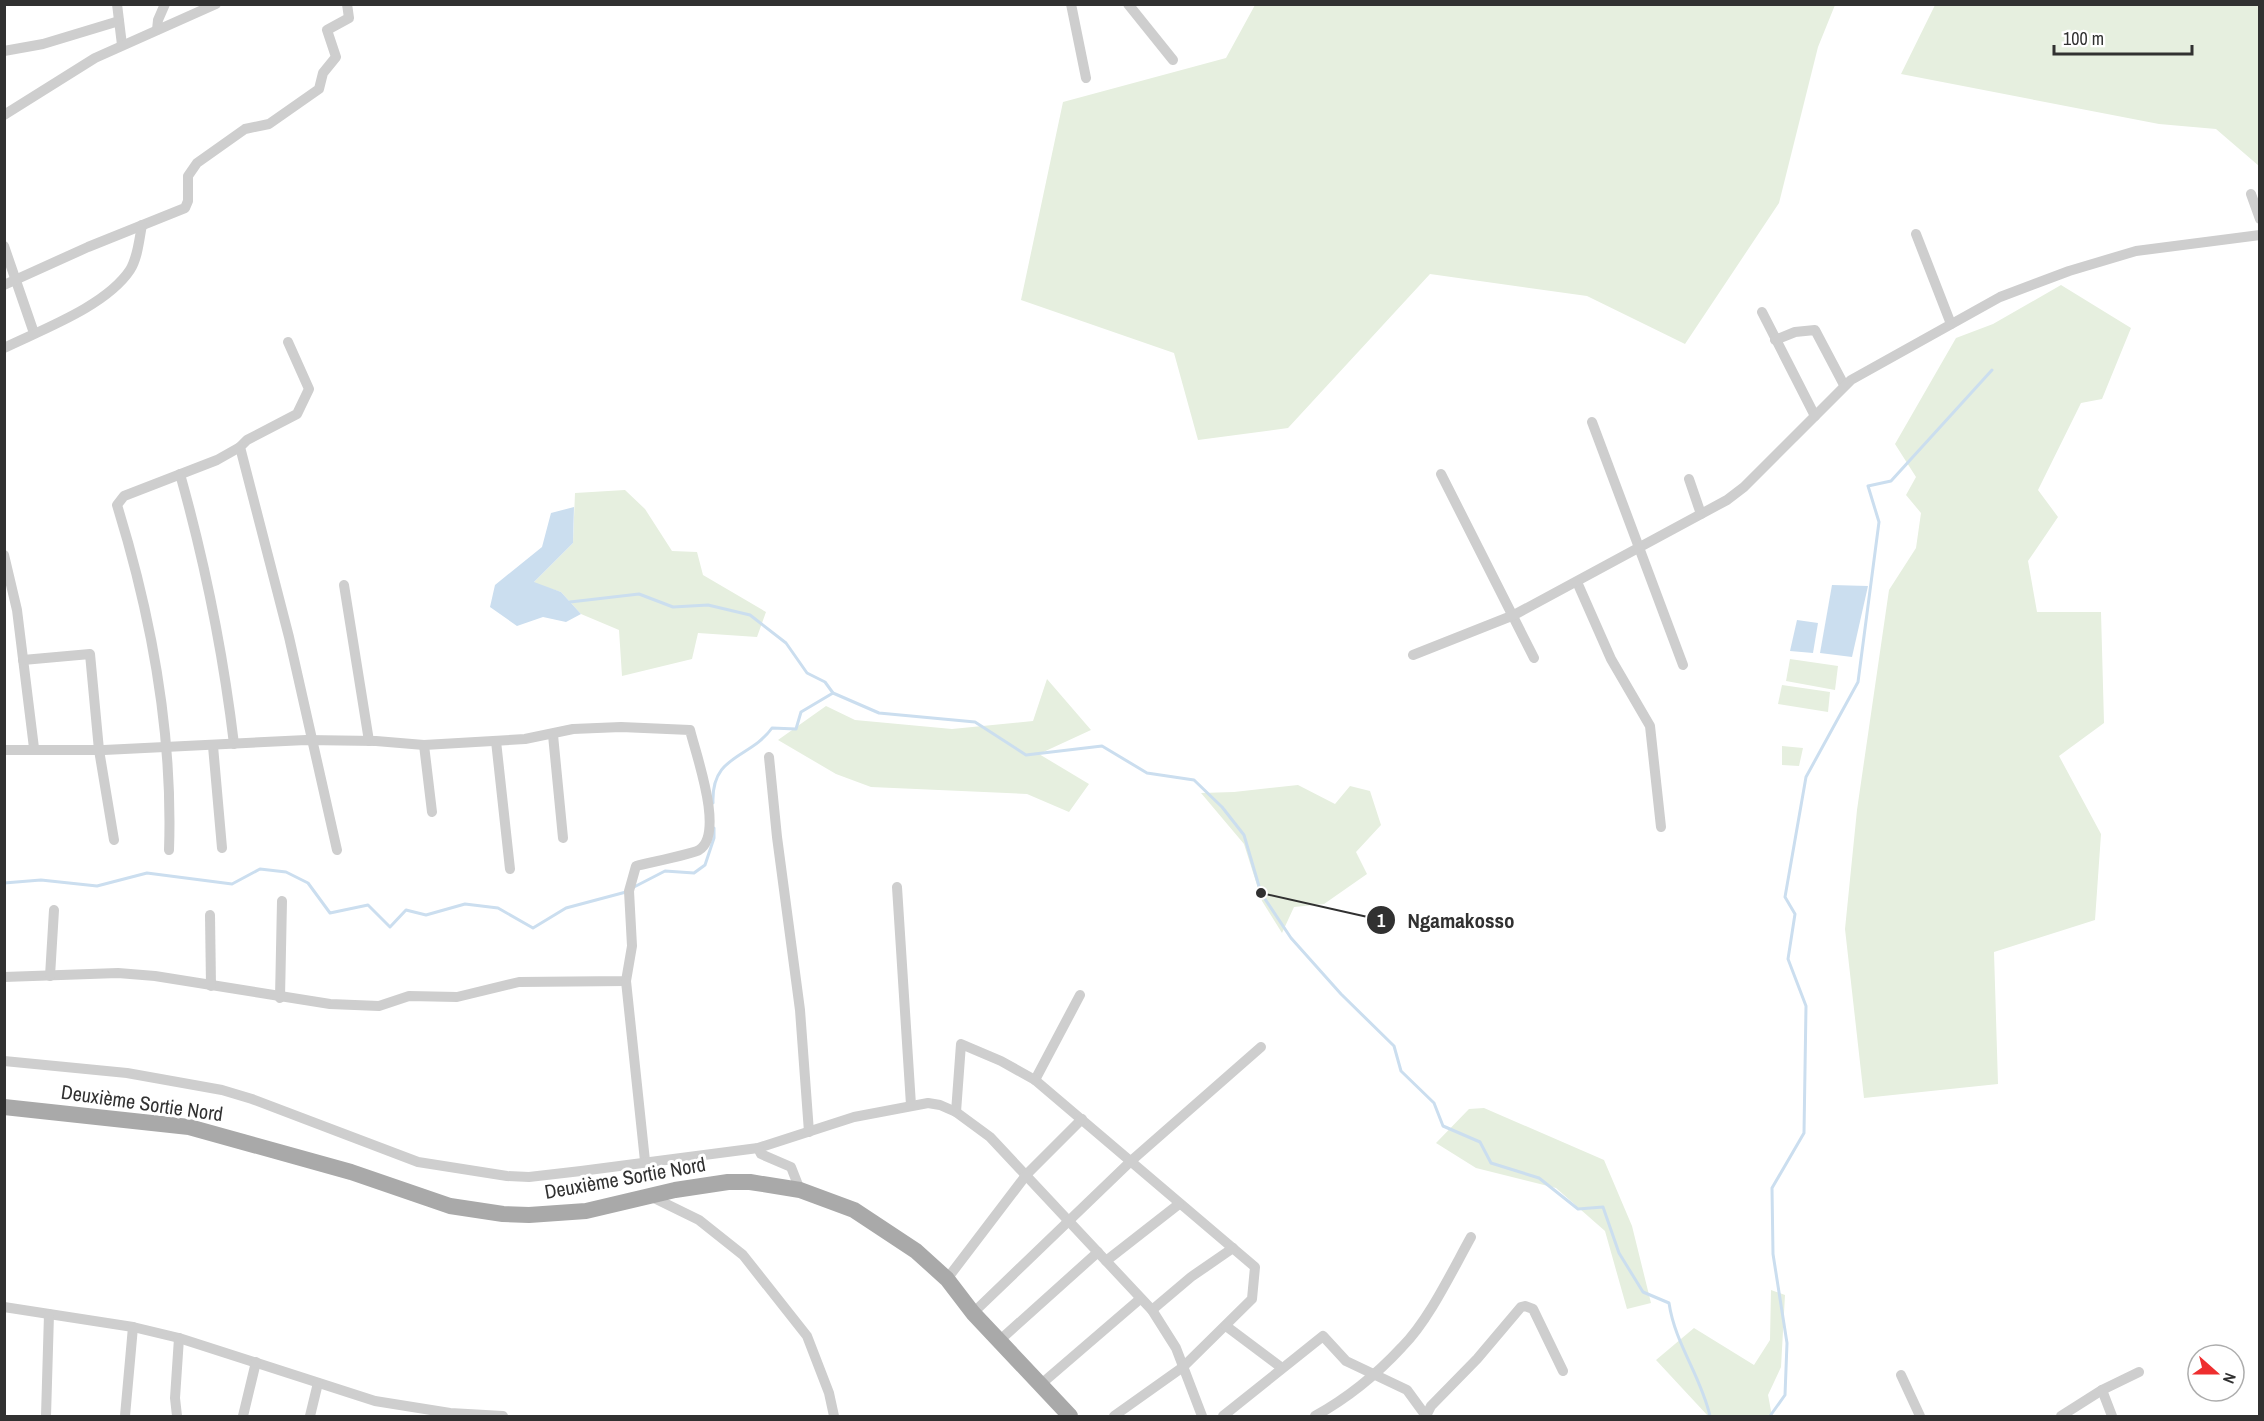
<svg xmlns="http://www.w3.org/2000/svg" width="2264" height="1421" viewBox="0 0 2264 1421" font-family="'Archivo Narrow',sans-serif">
<rect width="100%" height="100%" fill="#fff"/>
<g fill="#e6efdf">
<path d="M1255,5v-1l580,1 -17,42 -39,156 -94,141 -98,-48 -157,-22 -142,154 -90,12 -24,-87 -153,-53 42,-198 163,-44z"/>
<path d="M1935,5h324v161l-43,-37 -57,-5 -258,-50z"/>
<path d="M2061,285l70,43 -29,71 -21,4 -43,87 20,27 -30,44 9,51h64l3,111 -45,33 42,78 -6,86 -101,32 4,132 -134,14 -19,-169 12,-119 32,-220 27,-42 5,-35 -15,-18 10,-18 -21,-33 61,-106 37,-14z"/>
<path d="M625,490l20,19 27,42 25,1 6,23 63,37 -9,25 -59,-4 -6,26 -70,17 -3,-46 -38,-16 -20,-22 -28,-9 40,-40 2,-50z"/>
<path d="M1790,659l48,7 -3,24 -49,-9z"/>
<path d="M1047,679l44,51 -52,24 50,30 -20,28 -42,-18 -156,-7 -35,-13 -58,-34 48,-34 29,14 97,9 81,-8z"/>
<path d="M1782,685l48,7 -2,20 -50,-8z"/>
<path d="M1782,746l21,2 -4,18 -17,-1z"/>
<path d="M1298,785l37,19 15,-18 20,5 11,34 -25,27 11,22 -43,30 -30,3 -12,26 -20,-32 -18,-57 -43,-51 33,-1z"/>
<path d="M1484,1108l120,52 28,66 19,77 -24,6 -22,-78 -49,-43 -80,-20 -40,-25 33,-34z"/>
<path d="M1771,1290l14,5 -4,72 -13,28 4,21h-64l-52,-56 38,-32 60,37 16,-25z"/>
</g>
<g fill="#cbdeef">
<path d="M574,507l-1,36 -39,39 27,10 20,22 -15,8 -23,-5 -26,9 -27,-19 5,-22 47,-38 9,-34z"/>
<path d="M1832,585l36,1 -16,71 -32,-4z"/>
<path d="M1797,620l21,3 -5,30 -23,-2z"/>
</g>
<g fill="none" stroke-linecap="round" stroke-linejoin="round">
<g stroke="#cbdeef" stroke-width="3">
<path d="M570,602l69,-8 34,13 35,-2 42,10 36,28 21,30 18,9 8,11 46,20 96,9 51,33 76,-9 45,27 47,7 28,27 22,28 17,58 30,45 50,56 53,52 7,25 33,32 9,23 37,16 11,21 48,15 39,31 25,-2 16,46 24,39 26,11c6,41 32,73 41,113"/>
<path d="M713,803c-2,-49 37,-44 59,-75l24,1 5,-17 32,-19"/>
<path d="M4,883l37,-3 56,6 50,-13 85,11 28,-15 26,3 22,11 22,30 38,-8 22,22 16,-17 20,5 39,-11 33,4 35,20 33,-20 60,-16"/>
<path d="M634,887l31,-16 29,2 11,-8 9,-27v-10"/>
<path d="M1770,1416l15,-21 2,-52 -14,-89 -1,-66 32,-55 2,-127 -18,-47 7,-45 -10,-17 21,-120 52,-95 21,-160 -11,-36 23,-5 101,-111"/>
</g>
<g stroke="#cecece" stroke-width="10">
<path d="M117,4l5,41"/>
<path d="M1071,4l15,74"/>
<path d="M1128,4l45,56"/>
<path d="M157,30l1,-10 7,-16"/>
<path d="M4,51l39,-7 76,-23"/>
<path d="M4,115l91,-57 121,-54"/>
<path d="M2251,194l9,25"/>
<path d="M1916,234l35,90"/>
<path d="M4,246l30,87"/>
<path d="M4,285l84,-38 97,-39 3,-7v-25l9,-13 48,-34 24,-5 50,-35 4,-16 13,-16 -9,-27 22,-12 -2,-14"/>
<path d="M1762,312l53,104"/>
<path d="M1775,340l20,-8 20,-2 29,55"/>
<path d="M288,342l21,47 -12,25 -50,26 -7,7 49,190 48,213"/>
<path d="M4,348c39,-19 102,-42 126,-78 8,-13 9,-30 12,-45"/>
<path d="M1592,422l91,243"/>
<path d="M180,474c25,89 43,178 54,270"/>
<path d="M1441,474l93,184"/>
<path d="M1689,479l12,35"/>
<path d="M4,555l13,55 17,138"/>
<path d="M1577,582l34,77 39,67 11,101"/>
<path d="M344,585l25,156"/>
<path d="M1413,655l101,-40 213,-115 17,-13 107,-107 149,-83 69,-26 67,-20 124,-16"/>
<path d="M23,660l67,-6 9,96 15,90"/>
<path d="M553,735l10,103"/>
<path d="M496,741l14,128"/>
<path d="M424,745l8,67"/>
<path d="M213,746l9,102"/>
<path d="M4,750h100l202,-10 70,1 48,4 101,-6 48,-10 48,-2 69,3c6,25 35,104 9,120 -6,4 -52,13 -63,16l-7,25 3,55 -6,35 -107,1 -62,15 -48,-1 -30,10 -49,-2 -175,-28 -37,-3 -114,4"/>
<path d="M769,757l8,80 23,173 9,122"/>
<path d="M169,850c4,-115 -18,-235 -52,-345l7,-9 93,-36 23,-13"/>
<path d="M897,887l14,218"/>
<path d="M210,915l1,71"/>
<path d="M50,976l4,-66"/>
<path d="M626,981l19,180"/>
<path d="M280,998l2,-97"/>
<path d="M4,1061l123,12 95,17 30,9 166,63 89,14 22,1 52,-6 177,-23 96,-31 74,-14 12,2 16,7 34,25 162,173 24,38 26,68"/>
<path d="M1035,1080l45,-85"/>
<path d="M956,1112l5,-68 40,17 34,19 220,187 -3,32 -69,68 -69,49"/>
<path d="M758,1148l3,6 30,13 9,23"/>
<path d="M650,1196l49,24 44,35 64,81 22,57 5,23"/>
<path d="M1106,1261l73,-57"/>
<path d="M947,1279l80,-105 55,-55"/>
<path d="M4,1307l129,20 46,11 196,63 75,12 53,3"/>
<path d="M1152,1310l39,-33 42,-29"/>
<path d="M973,1313l158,-152 130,-114"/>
<path d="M1226,1326l56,42"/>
<path d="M1000,1340l98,-88"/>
<path d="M1901,1375l19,41"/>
<path d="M1040,1385l100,-86"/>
<path d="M2102,1390l10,26"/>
<path d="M46,1416l3,-102"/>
<path d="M125,1416l8,-89"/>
<path d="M177,1416l-2,-18 4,-60"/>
<path d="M243,1416l13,-54"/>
<path d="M310,1416l8,-33"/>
<path d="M1223,1416l100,-80 23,25 61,29 19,26"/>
<path d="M1315,1416c31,-17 62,-42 87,-69 27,-27 50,-76 69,-110"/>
<path d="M1426,1416l5,-10 46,-47 44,-52 4,-1 8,3 30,62"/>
<path d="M2061,1416l41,-26 37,-18"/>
</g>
<path stroke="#a9a9a9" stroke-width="16" d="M4,1107l185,20 162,45 99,34 53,8 26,1 57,-4 89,-21 53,-8h22l50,8 54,20 62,41 31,28 26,34 97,103"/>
</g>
<g text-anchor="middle" stroke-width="6" stroke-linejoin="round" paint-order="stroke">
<g font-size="20" fill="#313131" stroke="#fff">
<text transform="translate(142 1103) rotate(8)" y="7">Deuxième Sortie Nord</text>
<text transform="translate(625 1178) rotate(-10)" y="7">Deuxième Sortie Nord</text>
</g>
</g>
<path fill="none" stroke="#313131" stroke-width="2" d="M1261 893L1381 920"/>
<g fill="#313131" stroke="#fff" stroke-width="2">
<circle cx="1261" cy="893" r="6"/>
<circle cx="1381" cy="920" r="15"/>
</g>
<g font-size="18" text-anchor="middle" font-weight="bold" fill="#fff">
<text x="1381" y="927">1</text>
</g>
<g font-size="21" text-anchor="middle" font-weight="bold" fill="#313131" stroke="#fff" stroke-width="6" stroke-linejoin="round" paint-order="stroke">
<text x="1461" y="928">Ngamakosso</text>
</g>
<rect width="2264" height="1421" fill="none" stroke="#313131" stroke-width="12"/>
<g transform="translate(2216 1373) rotate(111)"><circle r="28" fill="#ffffff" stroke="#adadad" stroke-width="1.5"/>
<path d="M0-4.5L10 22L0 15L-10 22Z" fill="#ee2e2f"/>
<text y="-9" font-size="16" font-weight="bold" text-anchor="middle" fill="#313131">N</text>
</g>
<path d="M2054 45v9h138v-9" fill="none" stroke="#313131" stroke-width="3"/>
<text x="2063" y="45" font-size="18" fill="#313131" stroke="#ffffff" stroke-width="4.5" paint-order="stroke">100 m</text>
</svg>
